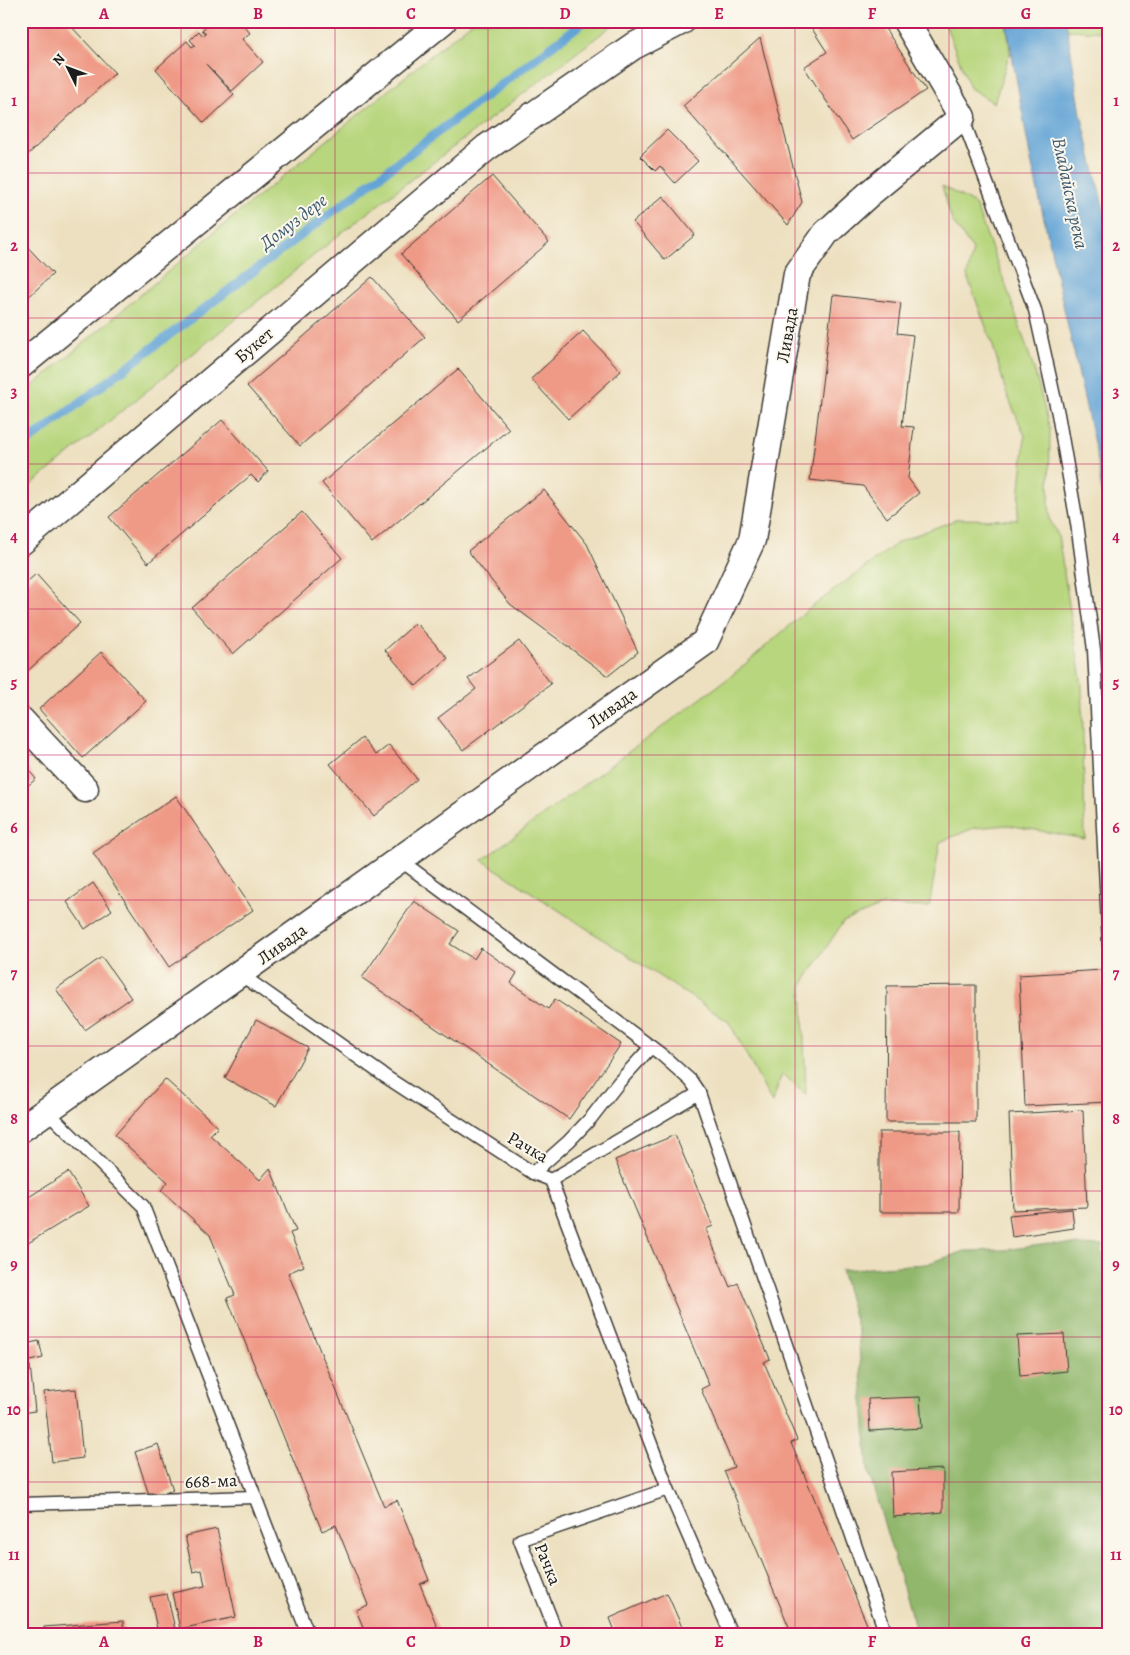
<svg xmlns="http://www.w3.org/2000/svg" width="1130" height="1655" viewBox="0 0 1130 1655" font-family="Alegreya,serif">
<rect width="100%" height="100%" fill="#fbf7ec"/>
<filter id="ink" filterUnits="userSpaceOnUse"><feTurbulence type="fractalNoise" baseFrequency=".02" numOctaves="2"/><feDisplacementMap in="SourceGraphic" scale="10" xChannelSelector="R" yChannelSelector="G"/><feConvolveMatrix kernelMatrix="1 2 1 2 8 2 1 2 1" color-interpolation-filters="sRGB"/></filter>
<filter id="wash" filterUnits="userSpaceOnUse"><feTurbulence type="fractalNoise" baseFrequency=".0096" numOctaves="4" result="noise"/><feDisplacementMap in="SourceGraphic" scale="20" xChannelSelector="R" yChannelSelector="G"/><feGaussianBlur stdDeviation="1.12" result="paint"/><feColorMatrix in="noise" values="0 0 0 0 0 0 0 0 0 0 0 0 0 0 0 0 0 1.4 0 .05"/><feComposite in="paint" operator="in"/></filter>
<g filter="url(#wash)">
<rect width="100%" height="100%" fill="#ede0c0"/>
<g fill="#b7d67d" stroke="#6a794c">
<path d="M473,21h145l-269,206 -328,266v-97l195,-165z"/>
<path d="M944,21h62l4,31 -16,51 -24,-15z"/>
<path d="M1066,21h43v11l-43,-2z"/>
<path d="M942,186l33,18 31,82 29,86 15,57 -1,75 1,16 8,15 24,151 3,153 -77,-14 -34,3 -34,14 -11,65 -47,-1 -39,16 -41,63 4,110 -24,-21 -10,29 -43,-81 -247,-162 248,-183 79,-68 91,-68 58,-22 59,1 8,-84 -19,-44 -13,-46 -26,-70 6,-26 -21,-29z"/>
</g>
<path fill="#91b76c" stroke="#566a44" d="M1048,1244l54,2 7,111v277h-192l-49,-164 -10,-139 -17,-61 85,-6 39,-13 39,-1z"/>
<path fill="#61a3d5" stroke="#3e6078" d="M1006,21h60l15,93 28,117v316l-11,-86 -68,-305z"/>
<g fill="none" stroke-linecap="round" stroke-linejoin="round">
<path stroke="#61a3d5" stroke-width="9" d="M21,447l564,-426"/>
</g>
<g id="blocks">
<g fill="#ef9a86">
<path d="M29,21h37l49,52 -94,88v-132z"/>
<path d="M212,21h28l10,12 -8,6 21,23 -31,29 -26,-27 28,31 -30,28 -48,-54 31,-28 5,6 3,-2 -5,-5 9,-9 4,5 3,-3 -4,-3z"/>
<path d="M807,21h73l46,69 -74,50 -48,-73 23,-15z"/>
<path d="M760,38l42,164 -14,23 -105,-119z"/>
<path d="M667,130l31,31 -23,22 -15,-17 -5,5 -15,-15z"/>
<path d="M492,176l57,66 -91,78 -57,-66z"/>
<path d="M663,196l32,39 -30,25 -32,-38z"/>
<path d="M21,240l32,34 -32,30z"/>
<path d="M372,277l53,60 -125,109 -53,-60z"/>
<path d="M833,295l68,8 -4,30 16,2 -11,91 12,1 -6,51 11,15 -32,25 -24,-32 -53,-6z"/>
<path d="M583,331l38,40 -53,48 -37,-40z"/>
<path d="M458,369l51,60 -137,114 -50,-60z"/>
<path d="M222,420l46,51 -10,11 -7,-7 -103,88 -39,-46z"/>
<path d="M544,490l43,54 51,108 -30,24 -98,-72 -42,-53z"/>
<path d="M302,512l40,46 -109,96 -41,-46z"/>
<path d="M36,574l44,49 -59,54v-90z"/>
<path d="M416,623l32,35 -32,28 -31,-36z"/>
<path d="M519,641l32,43 -88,66 -25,-32 38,-29 -8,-10z"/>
<path d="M101,652l45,49 -63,57 -44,-49z"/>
<path d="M362,738l14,17 13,-10 28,34 -43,37 -44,-52z"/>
<path d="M21,761l15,18 -15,12z"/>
<path d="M176,796l77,114 -84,57 -76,-114z"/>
<path d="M93,883l19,27 -27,19 -18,-27z"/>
<path d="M414,901l45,30 -9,13 24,15 7,-11 36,25 -6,10 37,26 7,-10 66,45 -52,75 -207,-141z"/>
<path d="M102,957l29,41 -46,32 -29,-41z"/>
<path d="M1103,970l6,132 -84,4 -6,-131z"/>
<path d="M976,985v137h-90l1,-136z"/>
<path d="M256,1020l52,28 -32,58 -51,-28z"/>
<path d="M165,1079l53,48 -8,8 50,45 10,-12 26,63 -6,2 14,33 -16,7 96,233 13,-6 32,80 -9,4 20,50h-74l-10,-24 12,-5 -32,-80 -14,6 -95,-233 8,-3 -25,-60 -49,-45 7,-8 -53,-47z"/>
<path d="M1083,1110l4,97 -74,3 -4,-96z"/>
<path d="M879,1132h81l-1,80h-80z"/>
<path d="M675,1135l38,91 -7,3 24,58 8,-4 32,76 -6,3 33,78 -6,3 80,191h-79l-68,-163 10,-4 -33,-78 8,-4 -94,-225z"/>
<path d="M68,1172l21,34 -61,37 -7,-11v-30z"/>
<path d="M1072,1209l2,19 -62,9 -3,-22z"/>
<path d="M1064,1334l3,37 -47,5 -3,-40z"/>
<path d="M39,1341l4,17 -22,5v-18z"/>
<path d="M30,1365l5,46 -14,2v-47z"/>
<path d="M76,1389l7,69 -31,4 -8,-70z"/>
<path d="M920,1397l2,31 -52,3 -2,-32z"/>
<path d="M158,1444l15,46 -23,8 -15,-46z"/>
<path d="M943,1469v43l-50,5 -2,-45z"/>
<path d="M217,1529l19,88 -56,12 -8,-36 33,-7 -3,-16 -9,2 -8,-36z"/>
<path d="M667,1593l18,41h-69l-6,-16z"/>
<path d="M167,1594l8,35 -17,4 -8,-36z"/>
<path d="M123,1621l1,13h-80v-7z"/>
</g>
</g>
</g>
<g filter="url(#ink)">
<use href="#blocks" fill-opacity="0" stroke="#3b3935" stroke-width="1"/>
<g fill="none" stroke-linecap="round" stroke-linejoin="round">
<g stroke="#3b3935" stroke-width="15">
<g id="service">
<path d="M962,117l73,193 23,104 19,109 17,127 15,295"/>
<path d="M400,860l262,195 29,26 8,12 187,541"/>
<path d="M240,974l146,103 147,96 18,7 117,309 63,145"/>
<path d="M47,1111l96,95 165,428"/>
<path d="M533,1173l36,-32 22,-23 28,-36 32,-35"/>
<path d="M551,1180l148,-87"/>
<path d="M21,1504l234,-7"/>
<path d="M557,1634l-37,-94 148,-51"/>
</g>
</g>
<g stroke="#3b3935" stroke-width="29">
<g id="minor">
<path d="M21,365l422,-344"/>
<path d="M21,542l465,-394 146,-101 50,-26"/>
<path d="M21,720l64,69"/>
<path d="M21,1129l684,-487 47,-102 45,-266 29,-41 44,-40 92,-76 -56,-96"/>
</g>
</g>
<use href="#service" stroke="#fff" stroke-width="12"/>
<use href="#minor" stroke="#fff" stroke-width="26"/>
</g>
</g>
<path fill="none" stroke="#c2185b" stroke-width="1" stroke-opacity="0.55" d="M181,21v1613M335,21v1613M488,21v1613M642,21v1613M795,21v1613M949,21v1613M21,173h1088M21,318h1088M21,464h1088M21,609h1088M21,755h1088M21,900h1088M21,1046h1088M21,1191h1088M21,1337h1088M21,1482h1088"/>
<g text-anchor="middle" stroke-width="4" stroke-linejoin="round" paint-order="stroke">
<g font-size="18" fill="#1c1c1c" stroke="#fbf7ec">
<text transform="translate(787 335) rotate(-80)" y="6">Ливада</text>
<text transform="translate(254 345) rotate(-40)" y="6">Букет</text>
<text transform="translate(612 708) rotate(-36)" y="6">Ливада</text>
<text transform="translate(282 944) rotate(-36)" y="6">Ливада</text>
<text transform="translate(528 1147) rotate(30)" y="6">Рачка</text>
<text transform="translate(211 1481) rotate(-2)" y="6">668-ма</text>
<text transform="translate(548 1564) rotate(68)" y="6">Рачка</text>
</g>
<g font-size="19" font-style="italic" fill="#3b596f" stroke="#fbf7ec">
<text transform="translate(1071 193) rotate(78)" y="7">Владайска река</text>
<text transform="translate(293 221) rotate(-37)" y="7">Домуз дере</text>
</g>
</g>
<rect width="1130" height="1655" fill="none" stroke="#fbf7ec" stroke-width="55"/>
<g transform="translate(68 68) rotate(312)" stroke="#fbf7ec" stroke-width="4" paint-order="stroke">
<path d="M0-4L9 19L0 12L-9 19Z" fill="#1c1c1c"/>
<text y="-8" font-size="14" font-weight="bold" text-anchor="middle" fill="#1c1c1c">N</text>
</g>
<rect x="28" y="28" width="1074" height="1600" fill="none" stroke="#c2185b" stroke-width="2"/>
<g font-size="16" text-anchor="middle" font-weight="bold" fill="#c2185b">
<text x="104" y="19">A</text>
<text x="258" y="19">B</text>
<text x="411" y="19">C</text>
<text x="565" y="19">D</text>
<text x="719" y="19">E</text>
<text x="872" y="19">F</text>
<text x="1026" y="19">G</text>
<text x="14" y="106">1</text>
<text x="1116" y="106">1</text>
<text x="14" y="251">2</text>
<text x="1116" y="251">2</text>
<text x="14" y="397">3</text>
<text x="1116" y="397">3</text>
<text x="14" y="542">4</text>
<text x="1116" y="542">4</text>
<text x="14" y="688">5</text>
<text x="1116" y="688">5</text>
<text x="14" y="833">6</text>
<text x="1116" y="833">6</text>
<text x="14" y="979">7</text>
<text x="1116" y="979">7</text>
<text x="14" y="1124">8</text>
<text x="1116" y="1124">8</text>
<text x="14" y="1270">9</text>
<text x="1116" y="1270">9</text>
<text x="14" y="1415">10</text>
<text x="1116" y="1415">10</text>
<text x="14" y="1560">11</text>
<text x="1116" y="1560">11</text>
<text x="104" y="1647">A</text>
<text x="258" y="1647">B</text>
<text x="411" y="1647">C</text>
<text x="565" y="1647">D</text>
<text x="719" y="1647">E</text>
<text x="872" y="1647">F</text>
<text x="1026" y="1647">G</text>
</g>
</svg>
